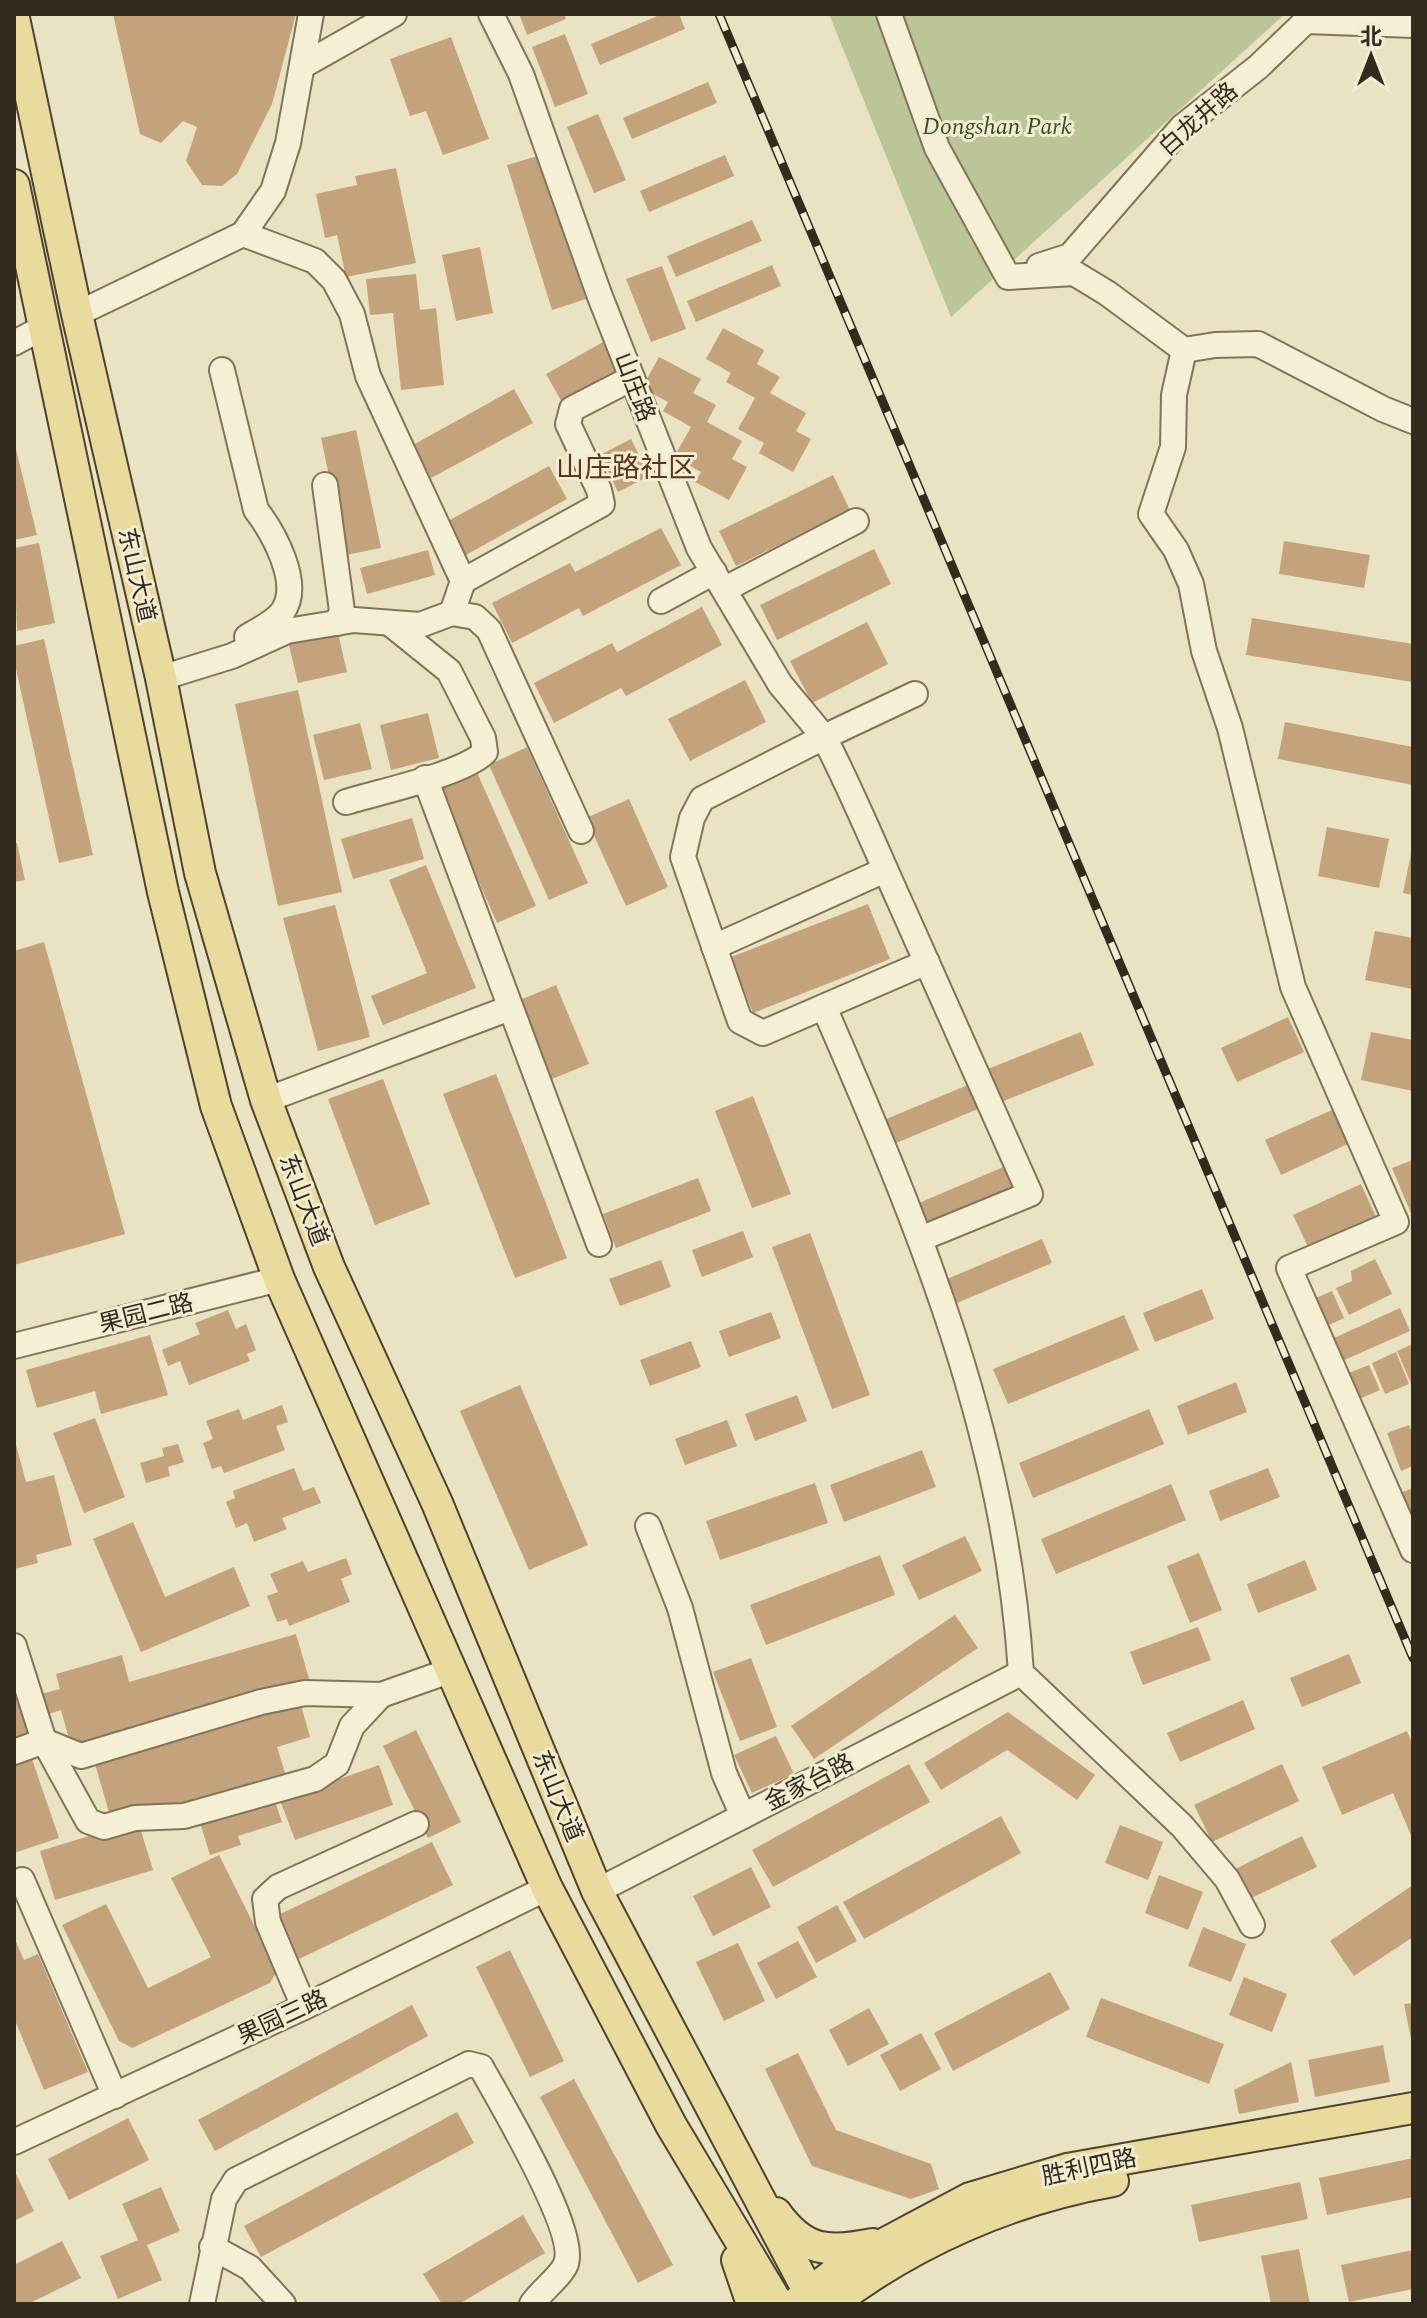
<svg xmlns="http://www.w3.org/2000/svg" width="1427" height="2318" viewBox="0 0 1427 2318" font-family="Spectral,'Noto Sans SC',serif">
<rect width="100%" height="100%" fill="#e9e2c3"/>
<path fill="#bbc698" d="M829,14h456l-334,303z"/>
<g fill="#c4a37c">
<path d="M113,14h183l-24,90 -35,70 -15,12 -20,-1 -16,-24 11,-34 -14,-6 -22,22 -21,-9z"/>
<path d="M519,14h45l2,5 -39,16z"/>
<path d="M662,14h17l6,15 -85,36 -9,-21z"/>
<path d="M565,34l23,60 -33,13 -23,-60z"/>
<path d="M451,37l38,102 -46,16 -17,-44 -16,5 -20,-57z"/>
<path d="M708,82l9,21 -85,36 -9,-21z"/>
<path d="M598,114l28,66 -32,13 -27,-66z"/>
<path d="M541,155l45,144 -34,11 -45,-145z"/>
<path d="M725,155l9,21 -85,36 -9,-21z"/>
<path d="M396,168l20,95 -70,14 -9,-42 -12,3 -9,-44 41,-9 -2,-9z"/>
<path d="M752,220l10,21 -86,36 -9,-21z"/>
<path d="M480,247l13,66 -37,8 -14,-66z"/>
<path d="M772,265l9,21 -85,36 -9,-21z"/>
<path d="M662,266l24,63 -35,13 -25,-63z"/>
<path d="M416,274l4,36 16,-2 8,77 -43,5 -8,-77 -23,2 -4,-36z"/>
<path d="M723,328l41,22 -7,14 23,13 -10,16 36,20 -10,18 15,8 -18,33 -34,-19 5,-10 -26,-14 17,-31 -29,-16 5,-9 -25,-14z"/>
<path d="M603,342l18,31 -58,31 -17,-30z"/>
<path d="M659,357l42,22 -8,14 23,12 -9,17 35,19 -10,18 15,8 -18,33 -34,-18 6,-10 -27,-15 17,-30 -28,-16 5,-9 -26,-14z"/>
<path d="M514,389l19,34 -102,55 -18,-33z"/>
<path d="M356,430l25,118 -35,7 -25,-117z"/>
<path d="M631,439l18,37 -31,16 -18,-37z"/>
<path d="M14,441l23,94 -23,5z"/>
<path d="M549,466l18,33 -101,56 -18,-34z"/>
<path d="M833,475l17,35 -114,56 -17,-35z"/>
<path d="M661,528l20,37 -98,51 -4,-8 -67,35 -20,-40 78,-40 5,9z"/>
<path d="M1284,541l86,14 -6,33 -85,-14z"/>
<path d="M39,543l16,80 -38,8 -3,-83z"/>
<path d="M874,549l17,35 -114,56 -17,-35z"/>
<path d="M428,550l7,25 -68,19 -7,-26z"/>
<path d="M702,607l20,38 -96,51 -5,-8 -67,35 -20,-40 78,-40 5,9z"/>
<path d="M1252,618l161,26 -1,38 -166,-27z"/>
<path d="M867,622l21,42 -76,39 -22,-42z"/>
<path d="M337,629l10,43 -49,11 -10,-42z"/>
<path d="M44,639l49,216 -34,8 -45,-203v-14z"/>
<path d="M745,680l21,42 -76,39 -22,-42z"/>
<path d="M298,690l44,202 -64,14 -43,-202z"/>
<path d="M428,713l11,45 -48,12 -11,-45z"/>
<path d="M1285,722l128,25v38l-135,-26z"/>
<path d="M360,723l12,46 -48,11 -11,-45z"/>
<path d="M527,747l61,136 -39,17 -60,-135z"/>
<path d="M476,770l60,136 -39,17 -60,-136z"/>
<path d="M629,799l39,88 -42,19 -40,-88z"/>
<path d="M412,818l12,41 -71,20 -12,-40z"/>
<path d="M1327,827l62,12 -10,49 -61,-12z"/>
<path d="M17,843l8,37 -11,2v-38z"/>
<path d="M1412,849h1v46l-10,-2z"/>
<path d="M426,865l50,123 -93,37 -12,-29 56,-23 -38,-93z"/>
<path d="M868,904l22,55 -137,54 -22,-56z"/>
<path d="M335,905l35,132 -52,14 -35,-133z"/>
<path d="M1375,931l38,7v51l-48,-9z"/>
<path d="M44,942l81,292 -111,31v-314z"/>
<path d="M556,985l33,79 -37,15 -32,-79z"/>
<path d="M1288,1017l16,35 -67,30 -16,-34z"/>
<path d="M1081,1032l13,33 -98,39 -13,-33z"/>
<path d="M1371,1032l42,8v51l-52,-11z"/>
<path d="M496,1074l71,184 -52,20 -72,-184z"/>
<path d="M383,1079l47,125 -55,21 -47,-126z"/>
<path d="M975,1082l10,24 -96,40 -10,-24z"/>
<path d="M753,1096l38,98 -39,14 -37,-97z"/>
<path d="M1332,1110l16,34 -67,31 -16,-35z"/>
<path d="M1413,1160v58l-21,-50z"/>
<path d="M1008,1165l10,24 -96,41 -10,-24z"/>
<path d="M698,1178l13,33 -95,37 -13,-34z"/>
<path d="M1361,1184l16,35 -68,30 -16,-34z"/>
<path d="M743,1231l10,26 -51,20 -10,-27z"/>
<path d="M810,1233l60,162 -38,14 -60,-162z"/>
<path d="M1042,1239l10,24 -95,40 -10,-24z"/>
<path d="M1375,1259l17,35 -43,21 -13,-27 16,-7 -1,-10z"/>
<path d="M661,1260l10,27 -51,19 -11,-27z"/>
<path d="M1202,1289l12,30 -59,23 -12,-29z"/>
<path d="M1332,1291l12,27 -21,10 -12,-28z"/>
<path d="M1400,1308l10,23 -68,30 -10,-22z"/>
<path d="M228,1310l8,19 10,-5 10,26 -9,4 3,7 -61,24 -9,-24 -12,5 -6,-16 38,-16 -5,-11z"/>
<path d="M771,1312l10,26 -52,19 -10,-26z"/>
<path d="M1124,1315l15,35 -131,54 -15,-35z"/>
<path d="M150,1335l18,60 -67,19 -6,-23 -58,17 -11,-38z"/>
<path d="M691,1341l10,26 -51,19 -10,-26z"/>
<path d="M1413,1344v44l-16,-37z"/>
<path d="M1396,1352l13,32 -24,10 -13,-31z"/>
<path d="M1369,1365l11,25 -23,10 -11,-26z"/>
<path d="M1236,1382l11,30 -59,23 -11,-29z"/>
<path d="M520,1385l68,160 -59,25 -69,-159z"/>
<path d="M797,1395l10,26 -52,20 -10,-27z"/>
<path d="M282,1405l6,17 -12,4 9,24 -61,23 -3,-7 -9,3 -9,-26 10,-4 -7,-18 33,-12 4,11z"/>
<path d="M1149,1409l15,35 -131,54 -14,-35z"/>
<path d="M95,1418l30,79 -41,16 -31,-80z"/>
<path d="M727,1420l10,26 -52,19 -10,-26z"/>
<path d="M1409,1425l4,11v30l-12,5 -14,-38z"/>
<path d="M15,1441l11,41 28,-7 18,70 -36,10 2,8 -24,6z"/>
<path d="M178,1444l6,18 -16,5 2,9 -24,7 -6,-20 24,-7 -2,-8z"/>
<path d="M922,1450l14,37 -92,35 -14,-37z"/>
<path d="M294,1468l9,23 11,-4 7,16 -39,15 5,11 -33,13 -7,-19 -11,5 -10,-26 9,-4 -2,-7z"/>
<path d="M1268,1468l12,29 -60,24 -11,-30z"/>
<path d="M815,1483l13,40 -108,37 -14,-39z"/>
<path d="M1171,1484l15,36 -130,54 -15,-35z"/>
<path d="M1413,1488v41l-15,-35z"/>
<path d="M133,1522l32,75 69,-30 16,39 -109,46 -48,-113z"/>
<path d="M965,1536l17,35 -63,29 -17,-35z"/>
<path d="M1199,1553l23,57 -32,13 -23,-57z"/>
<path d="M880,1555l15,40 -129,50 -16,-40z"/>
<path d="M346,1558l6,16 -11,5 9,23 -61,24 -2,-7 -10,3 -10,-26 11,-4 -8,-18 33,-13 5,11z"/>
<path d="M1305,1560l12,30 -59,23 -11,-29z"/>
<path d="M955,1615l23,33 -164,111 -23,-33z"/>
<path d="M1198,1627l13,33 -68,25 -13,-33z"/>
<path d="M296,1634l14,48 -238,68 -11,-40 -15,5 -5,-21 19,-5 -4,-15 66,-19 7,27z"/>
<path d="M1349,1654l12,29 -59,24 -12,-29z"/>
<path d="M751,1658l26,69 -37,14 -27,-69z"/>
<path d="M14,1674l23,64 -23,8z"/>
<path d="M1243,1700l12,29 -75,33 -13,-29z"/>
<path d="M300,1702l10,35 -33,10 8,26 -173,49 -18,-61z"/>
<path d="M1008,1712l87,63 -18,25 -70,-50 -66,40 -17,-27z"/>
<path d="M416,1730l45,92 -33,16 -45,-92z"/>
<path d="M1407,1731l6,15v94l-20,-47 -51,22 -20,-48z"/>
<path d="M776,1736l18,38 -42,19 -18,-38z"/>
<path d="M32,1759l27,79 -45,15v-88z"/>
<path d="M909,1764l21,38 -157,85 -21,-37z"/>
<path d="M1282,1764l17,37 -87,41 -18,-37z"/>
<path d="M379,1765l14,40 -98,35 -15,-40z"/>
<path d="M272,1792l10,30 -44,14 3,9 -31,10 -12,-39z"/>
<path d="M1001,1816l20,37 -157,86 -21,-37z"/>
<path d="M138,1821l15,49 -98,30 -15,-49z"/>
<path d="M1120,1825l43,17 -15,38 -43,-17z"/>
<path d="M1302,1836l15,31 -68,32 -14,-30z"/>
<path d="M432,1842l21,43 -154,74 -21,-44z"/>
<path d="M219,1855l58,116 -7,12 -138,65 -13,-7 -57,-116 44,-21 42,84 63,-31 -40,-79z"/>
<path d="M751,1867l20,40 -58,29 -20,-40z"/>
<path d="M1159,1875l44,17 -15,38 -43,-17z"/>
<path d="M1413,1885v52l-59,39 -24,-35z"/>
<path d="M837,1905l20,36 -41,22 -19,-36z"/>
<path d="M1203,1927l43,17 -15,38 -43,-16z"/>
<path d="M14,1937l10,23 14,-6 50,118 -44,18 -30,-72z"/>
<path d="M798,1941l19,36 -41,22 -19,-36z"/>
<path d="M738,1943l27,58 -41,20 -28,-59z"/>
<path d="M510,1950l54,111 -34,16 -54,-110z"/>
<path d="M1050,1972l20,37 -117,62 -19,-38z"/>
<path d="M1244,1977l43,17 -15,38 -43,-17z"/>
<path d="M1101,1998l123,46 -15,40 -123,-47z"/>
<path d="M1413,2003v41h-1l-8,-40z"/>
<path d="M412,2005l16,31 -213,115 -17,-31z"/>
<path d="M869,2008l20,36 -41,22 -19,-36z"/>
<path d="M921,2033l20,36 -41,22 -20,-36z"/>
<path d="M1383,2045l7,37 -75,15 -7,-37z"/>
<path d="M798,2053l38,77 95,34 8,25 -28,10 -99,-33 -47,-97z"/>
<path d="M1291,2062l8,40 -60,12 -5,-24z"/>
<path d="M574,2079l99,186 -35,18 -98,-186z"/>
<path d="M457,2112l17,31 -213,114 -17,-31z"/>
<path d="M128,2118l21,42 -80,40 -21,-41z"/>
<path d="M1413,2158v39l-86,18 -8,-37z"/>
<path d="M14,2170l20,41 -20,10z"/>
<path d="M1300,2182l8,37 -109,23 -8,-37z"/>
<path d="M161,2187l19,44 -33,14 15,35 -44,19 -18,-43 38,-16 -16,-36z"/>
<path d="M523,2215l22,38 -86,51h-17l-19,-30z"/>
<path d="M62,2241l19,37 -53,26h-14v-39z"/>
<path d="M1299,2249l11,55h-39l-10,-48z"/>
<path d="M1413,2250v39l-64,13 -8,-37z"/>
</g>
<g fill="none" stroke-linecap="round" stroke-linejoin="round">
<g stroke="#81745b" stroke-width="28">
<g id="minor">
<path d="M491,14l30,60 78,220 100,254 81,136 44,53 91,-43"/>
<path d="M889,14l48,134 71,129 66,-4 33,20 77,57 31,-5 43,-1 125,65 30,12"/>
<path d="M302,66l92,-52"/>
<path d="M1039,266l31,-10 112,-129 76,-60 48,-46 107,4"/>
<path d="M77,314l166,-80 30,-43 15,-48 23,-129"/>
<path d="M14,343l32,-17"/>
<path d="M1184,350l-10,45 -1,52 -22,67 25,36 15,34 13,67 26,77 63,259 103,235 -107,46 124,282"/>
<path d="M222,370l34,140c17,22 46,73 27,101 -7,11 -25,19 -36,26"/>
<path d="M325,485l17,126 -5,12"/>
<path d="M463,581l139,-77 -3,-14 -31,-66 4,-15 60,-31"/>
<path d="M725,589l131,-68"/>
<path d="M661,601l53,-29"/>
<path d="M452,613l23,4 14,13 92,201"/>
<path d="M161,678l71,-22 55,-25 67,-11 66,5 32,-12 11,-32 -95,-205 -16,-62 -18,-34 -19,-19 -72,-27"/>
<path d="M425,778l174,466"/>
<path d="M346,802c32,-10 118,-28 139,-50l-2,-14 -34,-67 -57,-46"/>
<path d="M714,947l171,-77"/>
<path d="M824,1007c94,217 182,427 197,666l161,153 45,53 25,46"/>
<path d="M266,1100l244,-92"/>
<path d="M920,1239l110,-45c-42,-95 -84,-190 -127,-285 -26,-57 -50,-116 -79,-172l-122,62 -10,19 -9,39 57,164 23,12 164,-71"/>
<path d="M14,1346l265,-67"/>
<path d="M648,1526l32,82 44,165 19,43"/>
<path d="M14,1646l30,95 37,15 180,-54 44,-9 76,2 71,-25"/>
<path d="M14,1752l30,-11 44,80 16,6 31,-9 49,-2 131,-37 22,-15 15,-38 29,-31"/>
<path d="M22,1880l93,216"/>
<path d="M597,1891l424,-218"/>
<path d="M304,2007l-36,-85 -3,-23 13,-12 138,-63"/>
<path d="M14,2142l290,-135 243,-119"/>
<path d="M212,2247l38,21 33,36"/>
<path d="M202,2304l22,-105 12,-19 233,-116 12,3c18,33 100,168 84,199 -7,13 -24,25 -33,38"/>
</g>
</g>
<g stroke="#4f422f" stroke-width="34">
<g id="major">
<path d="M14,18l63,296 84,364 39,195 66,227 63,167 108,236 160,388 218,413"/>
<path d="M14,185l149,707 53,214 63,173 268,609 124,237 107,179"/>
<path d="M776,2213c28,39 52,40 97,31"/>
<path d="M737,2260l15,44"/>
<path d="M795,2304l53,-41 122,-65 97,-29 346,-61"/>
<path d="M832,2304c82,-63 180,-105 281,-123"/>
</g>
</g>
<use href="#minor" stroke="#f5efd5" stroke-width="24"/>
<use href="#major" stroke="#e9db9e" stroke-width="30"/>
<g stroke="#332b1e" stroke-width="9">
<path id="rail" d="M719,14l694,1644"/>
</g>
<use href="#rail" stroke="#f1ecd2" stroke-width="6" stroke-dasharray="18" stroke-linecap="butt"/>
</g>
<g text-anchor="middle" stroke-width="6" stroke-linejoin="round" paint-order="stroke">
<g font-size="24" fill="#332b1e" stroke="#f1ecd2">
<text transform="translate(1198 119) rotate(-42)" y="8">白龙井路</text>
<text transform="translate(635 387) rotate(69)" y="8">山庄路</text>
<text transform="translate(137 575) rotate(77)" y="8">东山大道</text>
<text transform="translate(304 1200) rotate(69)" y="8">东山大道</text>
<text transform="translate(146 1313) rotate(-14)" y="8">果园二路</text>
<text transform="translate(809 1782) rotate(-27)" y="8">金家台路</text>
<text transform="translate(558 1796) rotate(68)" y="8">东山大道</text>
<text transform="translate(282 2017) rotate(-25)" y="8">果园三路</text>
<text transform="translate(1089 2167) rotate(-12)" y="8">胜利四路</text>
</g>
<g font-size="24" font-style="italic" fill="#3f4d27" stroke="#f1ecd2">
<text x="997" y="134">Dongshan Park</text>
</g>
<g font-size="28" fill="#5b3522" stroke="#f1ecd2">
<text x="626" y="477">山庄路社区</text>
</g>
</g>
<rect width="1427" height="2318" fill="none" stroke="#332b1e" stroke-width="32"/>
<g transform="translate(1371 56)" stroke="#f1ecd2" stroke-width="6" paint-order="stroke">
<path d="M0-6L14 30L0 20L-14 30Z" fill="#332b1e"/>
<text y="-12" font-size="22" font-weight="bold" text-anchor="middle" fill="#332b1e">北</text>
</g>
</svg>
